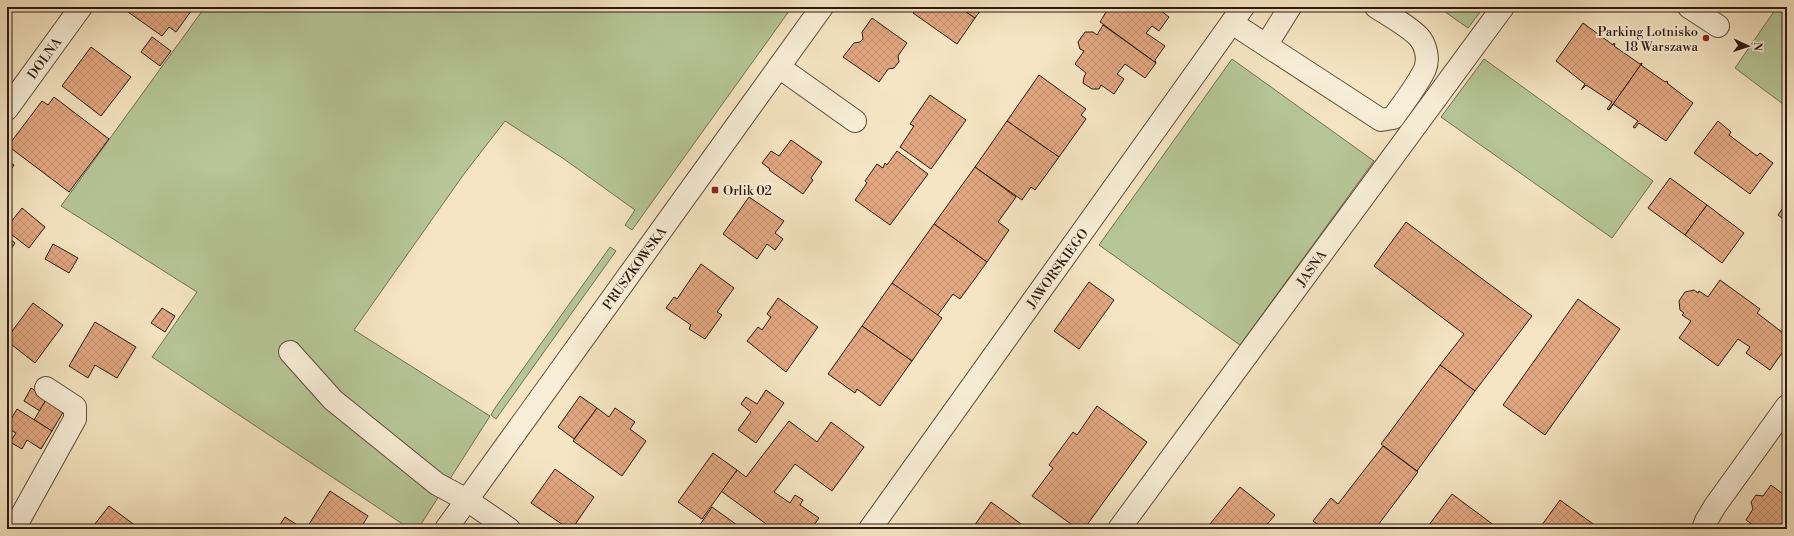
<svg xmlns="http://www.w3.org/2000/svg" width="1794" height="536" viewBox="0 0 1794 536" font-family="'Libre Bodoni',serif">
<defs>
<pattern id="building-cross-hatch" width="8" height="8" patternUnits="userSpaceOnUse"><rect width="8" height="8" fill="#e2a882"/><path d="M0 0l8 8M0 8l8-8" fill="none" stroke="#c2906f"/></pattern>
</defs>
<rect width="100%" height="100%" fill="#f5e5c2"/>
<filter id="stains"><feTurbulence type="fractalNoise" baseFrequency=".005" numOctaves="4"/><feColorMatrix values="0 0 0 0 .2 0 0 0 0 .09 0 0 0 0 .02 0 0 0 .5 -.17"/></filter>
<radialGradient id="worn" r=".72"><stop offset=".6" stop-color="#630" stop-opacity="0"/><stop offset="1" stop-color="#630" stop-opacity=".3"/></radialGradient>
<g fill="#b6c697" stroke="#727054">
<path d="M205,7h587l-160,223 -7,-5 10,-15 -71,-51 -59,-38 -41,53 -110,156 136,86 -72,113h-8l-258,-172 45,-65 -136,-86z"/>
<path d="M1438,7h46l-16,21z"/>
<path d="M1777,7h10v100l-52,-39z"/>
<path d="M1232,59l142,102 -134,184 -141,-100z"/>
<path d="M1484,59l169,122 -41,57 -171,-121z"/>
<path d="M610,247l6,4 -120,168 -5,-4 4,-7z"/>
</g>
<g fill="url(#building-cross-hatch)" stroke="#2d1910">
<path d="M121,7h73l-18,25 -7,-5 -7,9z"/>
<path d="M918,7h41l16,11 -18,26 -44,-31z"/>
<path d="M959,7h24l-8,11z"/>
<path d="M1109,7h47l13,10 -10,14 -7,-5 -6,7 19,13 -10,14 1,3 -56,-41z"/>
<path d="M872,18l35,25 -9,13 1,6 -5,6 -6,1 -9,13 -36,-25 11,-14 6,-1 3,-3 -1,-7z"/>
<path d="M1583,23l30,22 1,-2 1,1 -1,2 26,18 2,-1 -33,47 -2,-1 5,-7 -26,-17 -5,5 4,-6 -29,-23z"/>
<path d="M1103,25l53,38 -11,15 -20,-14 -8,10 7,5 -10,15 -13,-9 -2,4h-7l-9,-6 1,-6 2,-4 -11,-9 9,-13 -4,-2 -2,-7 7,-10h8l4,3z"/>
<path d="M152,37l19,14 -11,15 -19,-14z"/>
<path d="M91,47l40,30 -30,39 -39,-30z"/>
<path d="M1642,63l-1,2 24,17 2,-1 1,1 -1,1 26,20 -27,38 -27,-18 -4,5 -2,-1 5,-6 -25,-17 -4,6z"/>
<path d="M1039,75l47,34 -5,6 5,4 -27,38 -52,-36z"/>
<path d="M930,95l36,25 -35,49 -31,-22 14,-21 -4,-2z"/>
<path d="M54,97l55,42 -40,53 -61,-46 34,-45 6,4z"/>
<path d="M1007,121l52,36 -24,33 -4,-3 -9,13 -47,-33z"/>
<path d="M1718,121l13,11 -2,3 28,21 3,-3 13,10 -23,31 -56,-41z"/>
<path d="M791,140l31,22 -11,16 2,2 -10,14 -34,-24 1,-1 -8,-6 9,-12 8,5z"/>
<path d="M897,151l31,23 -38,51 -35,-25 12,-17 -2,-2 12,-17 6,4 2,-5 2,2z"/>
<path d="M7,161l7,4 -7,10z"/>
<path d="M975,167l41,30 -18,25 11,8 -22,32 -53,-38z"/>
<path d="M1670,178l37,27 -22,30 -37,-27z"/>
<path d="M749,197l35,24 -9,12 8,6 -8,11 -8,-6 -10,15 -34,-25z"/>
<path d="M1787,202v20l-9,-7z"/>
<path d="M1707,205l37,28 -22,30 -37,-28z"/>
<path d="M22,208l23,19 -16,21 -22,-17v-4z"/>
<path d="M1406,222l126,94 -57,75 -35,-26 24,-31 -90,-68z"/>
<path d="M934,224l53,38 -27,37 -7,-5 -16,22 -45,-33z"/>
<path d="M7,237l8,6 -8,12z"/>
<path d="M53,244l25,14 -9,15 -24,-14z"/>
<path d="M701,264l33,24 -17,24 5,3 -17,24 -16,-10 2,-4 -25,-17 8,-11 3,2z"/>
<path d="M1720,280l40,29 -3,4 30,23v10l-17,24 -24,-17 4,-6 -12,-8 -20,27 -39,-28 12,-17 -9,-6 2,-2 -4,-3 -1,-9 6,-9 9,-2 4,3 1,-2 9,6z"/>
<path d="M1089,282l25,18 -35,49 -25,-18z"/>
<path d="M892,283l50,35 -30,43 -50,-35z"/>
<path d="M778,298l40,29 -32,45 -39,-31 11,-14 4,3 9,-13 -4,-3z"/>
<path d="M1578,299l42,30 -75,106 -42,-30z"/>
<path d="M33,303l30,22 -28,38 -28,-22v-3z"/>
<path d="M162,308l13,8 -10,16 -14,-9z"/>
<path d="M95,322l41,25 -19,31 -22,-13 -7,13 -19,-12z"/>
<path d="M862,326l50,35 -32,45 -23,-17 -2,4 -27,-19z"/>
<path d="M1440,365l35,26 -58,80 -36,-27z"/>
<path d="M31,388l16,10 -7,13 -16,-10z"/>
<path d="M766,390l18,13 -28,40 -18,-13 13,-18 -10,-8 5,-7 11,7z"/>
<path d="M580,396l17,12 -23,31 -16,-12z"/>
<path d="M47,398l18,11 -13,22 -18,-11z"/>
<path d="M1097,406l50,36 -63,87h-6l-46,-33 21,-28 -4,-3 24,-33 4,3z"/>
<path d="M597,408l12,9 6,-9 20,14 -5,7 16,12 -24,35 -49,-35z"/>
<path d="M17,409l35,22 -11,18 -14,-9 -5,9 -12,-7 6,-9 -9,-5v-2z"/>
<path d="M789,421l28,21 14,-20 33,25 -32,44 -37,-27 -21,28 16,11 5,-8 8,5 -3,5 19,13 -8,11h-38l-52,-38 16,-21 9,7z"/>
<path d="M1383,446l35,26 -43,57h-51l-11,-8 18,-23 7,6z"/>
<path d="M713,453l24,17 -35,49 -24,-17z"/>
<path d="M555,469l39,28 -22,32h-3l-38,-26z"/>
<path d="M1771,485l16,12v32h-28l-13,-9 7,-11 -2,-7 5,-7 7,1z"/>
<path d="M1240,487l35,28 -12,14h-46l-7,-5z"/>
<path d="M330,491l38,25 -8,13h-54z"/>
<path d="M1452,494l47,35h-73z"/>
<path d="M1560,500l40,29h-61z"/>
<path d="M991,502l37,27h-56z"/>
<path d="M109,506l31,23h-49z"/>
<path d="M712,507l25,18 5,4h-45z"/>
<path d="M285,517l17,11 -1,1h-24z"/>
</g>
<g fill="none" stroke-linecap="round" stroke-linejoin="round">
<g stroke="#5f4c3c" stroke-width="24">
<g id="minor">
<path d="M1689,7l29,19"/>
<path d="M1232,23l149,97 12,-2c11,-16 24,-32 32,-49 4,-10 1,-24 -6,-32 -12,-12 -29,-21 -43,-30"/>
<path d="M1267,44l23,-37"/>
<path d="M779,67l76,54"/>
<path d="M7,109l74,-102"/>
<path d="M290,352l43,48 104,84 30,16 42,29"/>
<path d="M14,529l61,-110v-12l-29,-19"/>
<path d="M446,529l376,-522"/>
<path d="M870,529l373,-522"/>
<path d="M1119,529l384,-522"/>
<path d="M1703,529l3,-8 9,-15 72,-100"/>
</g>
</g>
<use href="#minor" stroke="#f8eed7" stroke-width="22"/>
</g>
<g fill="#8f2418" stroke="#f8eed7" stroke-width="1.5">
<circle cx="1706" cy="38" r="4"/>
<rect x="711" y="186" width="8" height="8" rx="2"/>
</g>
<g text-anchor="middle" stroke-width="4" stroke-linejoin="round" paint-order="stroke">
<g font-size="13" fill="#2d1910" stroke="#f8eed7" text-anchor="end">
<text x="1698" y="36">Parking Lotnisko<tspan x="1698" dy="15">18 Warszawa</tspan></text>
<text x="723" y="195" text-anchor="start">Orlik 02</text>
</g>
<g font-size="13" fill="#2d1910" stroke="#f8eed7">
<text transform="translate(44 58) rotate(-54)" y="5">DOLNA</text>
<text transform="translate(634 268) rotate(-54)" y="5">PRUSZKOWSKA</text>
<text transform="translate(1057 268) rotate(-54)" y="5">JAWORSKIEGO</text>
<text transform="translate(1311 268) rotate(-54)" y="5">JASNA</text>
</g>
</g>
<rect width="1794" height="536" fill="none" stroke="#f5e5c2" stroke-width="24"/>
<rect x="8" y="8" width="1778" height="520" fill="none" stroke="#2d1910" stroke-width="2"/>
<rect x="12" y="12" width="1770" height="512" fill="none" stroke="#2d1910"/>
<g transform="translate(1748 46) rotate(93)" stroke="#f8eed7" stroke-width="3" paint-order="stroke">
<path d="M0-3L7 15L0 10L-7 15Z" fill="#2d1910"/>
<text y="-6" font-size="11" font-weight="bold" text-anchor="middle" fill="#2d1910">N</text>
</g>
<rect width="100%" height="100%" filter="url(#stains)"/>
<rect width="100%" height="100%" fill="url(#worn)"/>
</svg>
